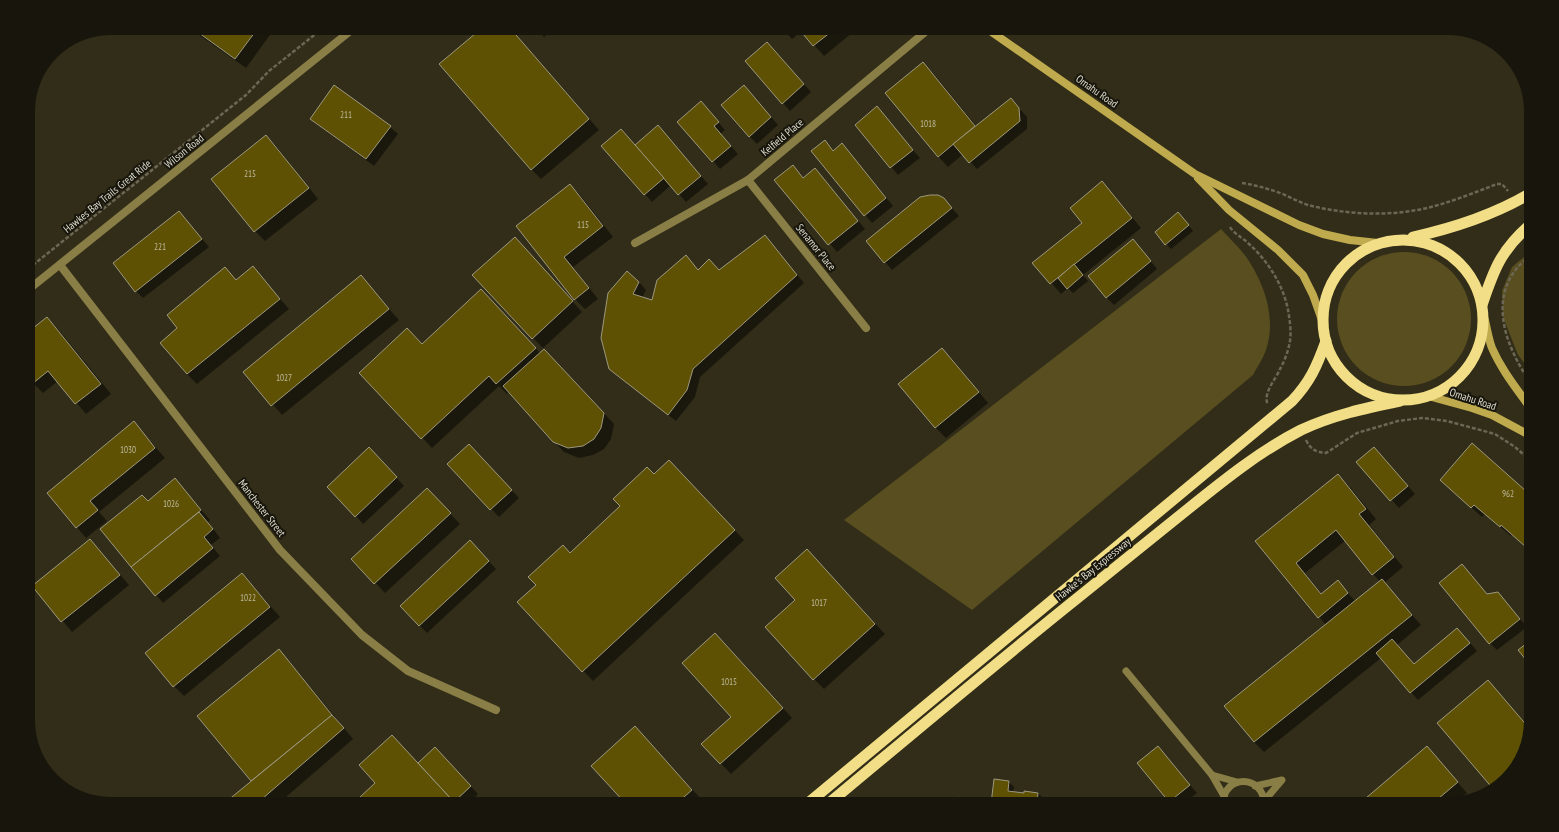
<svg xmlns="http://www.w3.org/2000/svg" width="1559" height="832" viewBox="0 0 1559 832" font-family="'PT Sans Narrow',sans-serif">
<rect width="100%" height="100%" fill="#322d18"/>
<g fill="#584e20">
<path d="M1221,229c7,8 16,16 23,25 20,27 33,64 22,96 -3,9 -9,17 -13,25l-281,235 -128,-90z"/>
<path d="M1531,251v121l-13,-17 -15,-38 -1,-26 10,-24z"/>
<circle cx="1404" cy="319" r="67"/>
</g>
<g fill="#0007" fill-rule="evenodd">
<path d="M189,28h86l-29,40z"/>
<path d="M483,28h27l89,102 -58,49 -10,-10z"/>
<path d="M536,28h18l-10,9z"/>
<path d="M782,28h76l-34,28 -22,-25 -10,8z"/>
<path d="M775,51l36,41 -21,19 -7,-8z"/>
<path d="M923,63l10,10 44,54 34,-28 16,18v12l-50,40 -14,-15 -15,13 -10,-11z"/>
<path d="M751,94l27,31 -21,19 -8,-8z"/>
<path d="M877,108l43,50 -22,17 -42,-50z"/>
<path d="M708,110l17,20 -5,4 18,20 -18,15 -41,-47z"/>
<path d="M311,119l79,8 8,7 -24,32 -55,-40z"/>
<path d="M665,134l43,50 -22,18 -15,-17 -19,17 -50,-56h33z"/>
<path d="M266,136l10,10 42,53 -53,42 -10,-10z"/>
<path d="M824,142l10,9 15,1 44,54 -21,17 -7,-8z"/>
<path d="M793,166l11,12 18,-1 43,52 -28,23 -61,-72z"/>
<path d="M1102,183l10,10 29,35 -58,47 5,6 -15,12 -5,-5 -7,6 -27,-31 49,-40z"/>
<path d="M570,185l10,10 33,42 -40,30 25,32 -13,10 -10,-10 -58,-73z"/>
<path d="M944,199l15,17 -67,54 -25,-29z"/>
<path d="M179,212l30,35 -66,51 -7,-7z"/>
<path d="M1183,218l10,13 -22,18 -15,-17z"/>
<path d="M765,236l39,47 -104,94 -5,20 -19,24 -58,-45 -8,-8 -8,-30 37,-56 7,8 -4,8 11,3 33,-44 12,13 21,1z"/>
<path d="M1140,248l17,21 -43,36 -8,-8z"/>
<path d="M525,249l57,63 -39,36 -10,-10z"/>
<path d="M253,268l36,41 -92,75 -10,-10 -8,-46 46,-59 12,12z"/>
<path d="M361,277l38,43 -117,95 -37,-43z"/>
<path d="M491,301l49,52 14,7 60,64 -3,15 -7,10 -11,6 -14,3 -15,-6 -55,-60 -2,2 -8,-8 -67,62 -71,-75 62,-28z"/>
<path d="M47,318l10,10 54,66 -25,20 -28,-33 -15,12 -10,-10z"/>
<path d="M942,349l10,10 36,44 -42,35 -10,-10 -36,-44z"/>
<path d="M134,423l31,35 -66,54 8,9 -21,17 -38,-45z"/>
<path d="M476,453l43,45 -20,19 -51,-53z"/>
<path d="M376,456l28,30 -41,38 -7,-8z"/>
<path d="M1381,456l34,38 -16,14 -41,-46z"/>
<path d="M679,472l65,68 -151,141 -75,-78 137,-128z"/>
<path d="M1338,475l10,10 28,34 -7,6 34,42 -19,16 37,42 -24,20 17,20 51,-28 12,14 -59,49 -37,-42 -117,94 -10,-10 72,-117 -69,-84zM1345,541l35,41 -25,19 -17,-19 -16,12 -17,-21z"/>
<path d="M175,480l35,40 -2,2 12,16 -9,7 9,11 -57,47 -62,-73 47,-28z"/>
<path d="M1531,487v64l-19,-16 -1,1 -26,-22 -3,3 -31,-27 75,2z"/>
<path d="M437,500l23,24 -75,69 -32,-34z"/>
<path d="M90,540l39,45 -57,47 -39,-46z"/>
<path d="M477,549l19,20 -69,64 -26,-27z"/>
<path d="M807,550l78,84 -61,55 -10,-10 -18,-79z"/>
<path d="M1462,565l26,30 10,-2 29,34 -30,23 -7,-7z"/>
<path d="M242,574l38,43 -96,79 -10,-10z"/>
<path d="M725,644l67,74 -61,56 -29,-30 30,-27z"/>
<path d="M279,651l10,10 64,78 -75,65h-47l21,-23 -53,-65z"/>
<path d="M1488,681l41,47 -7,30 -28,32z"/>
<path d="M392,736l26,28 17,-16 43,46 -10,10h-103l12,-21z"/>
<path d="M645,738l57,62 -4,4h-71z"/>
<path d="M1158,748l39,45 -14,11h-10l-3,-3z"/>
<path d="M1427,748l40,45 -10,8 -9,3h-88z"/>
<path d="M1009,782l5,5 -1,6h25l5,5 -1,6h-50z"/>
</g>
<g fill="#5e5104" stroke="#9d987f">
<path d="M192,28h66l-23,31z"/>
<path d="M482,28h28l79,91 -58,51 -92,-106z"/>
<path d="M798,28h38l-23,18z"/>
<path d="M767,42l37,42 -22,20 -37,-43z"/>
<path d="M923,62l52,64 -37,31 -53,-64z"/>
<path d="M334,85l57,41 -25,33 -56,-40z"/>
<path d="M744,85l27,32 -22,20 -28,-32z"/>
<path d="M1011,98l8,10 1,13 -51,42 -16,-19z"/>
<path d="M701,101l18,21 -5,4 17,20 -19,16 -35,-40z"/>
<path d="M877,106l36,44 -23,18 -35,-43z"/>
<path d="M658,125l43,51 -23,19 -43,-50z"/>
<path d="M621,129l43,49 -20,17 -43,-49z"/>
<path d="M266,135l43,53 -55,44 -43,-53z"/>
<path d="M825,140l8,11 9,-8 44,55 -22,18 -53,-65z"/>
<path d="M793,165l10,13 12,-10 43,53 -30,24 -54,-65z"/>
<path d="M1102,181l30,37 -82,66 -18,-21 50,-40 -12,-15z"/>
<path d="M570,184l33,42 -39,31 25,31 -15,12 -58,-74z"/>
<path d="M930,195h8l6,3 8,10 -68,55 -18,-22 54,-44z"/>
<path d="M179,211l23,28 -67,53 -22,-29z"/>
<path d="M1178,212l11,13 -24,20 -10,-13z"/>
<path d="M765,235l32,40 -104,94 -6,21 -19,25 -59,-46 -8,-31 7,-45 19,-22 12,11 -6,12 19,6 5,-20 29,-25 12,15 11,-11 10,11z"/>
<path d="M515,237l58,64 -41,38 -60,-64z"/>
<path d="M1133,239l18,22 -45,37 -18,-22z"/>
<path d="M1074,264l9,11 -16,14 -9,-11z"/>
<path d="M253,266l27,33 -93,75 -27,-31 17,-15 -10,-13 58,-48 11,13z"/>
<path d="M361,275l28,34 -118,97 -28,-34z"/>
<path d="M481,289l55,59 -40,36 -7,-8 -68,63 -62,-66 48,-45 15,16z"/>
<path d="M47,317l54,67 -26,20 -27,-33 -16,13 -4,-5v-47z"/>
<path d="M942,348l37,44 -44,36 -37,-44z"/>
<path d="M544,349l60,64 -3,15 -7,11 -11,7 -15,2 -15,-6 -50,-56z"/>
<path d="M134,421l21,27 -65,53 8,9 -22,18 -29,-35z"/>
<path d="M1472,443l54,48 5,-5v58l-4,4 -26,-23 -1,2 -26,-22 -3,3 -31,-28z"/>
<path d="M469,444l43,46 -22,20 -43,-46z"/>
<path d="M369,447l28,30 -42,40 -28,-30z"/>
<path d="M1374,447l34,39 -18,15 -34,-39z"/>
<path d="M669,460l66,70 -153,142 -65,-70 19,-17 -8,-8 35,-32 7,8 50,-47 -7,-7 34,-32 7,7z"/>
<path d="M1338,474l28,35 -7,5 35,43 -22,18 -36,-45 -40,33 25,31 17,-14 10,13 -30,25 -63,-77z"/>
<path d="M175,478l26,32 -70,57 -31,-38 42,-34 6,6z"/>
<path d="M427,488l24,25 -77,71 -23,-25z"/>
<path d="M199,512l14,17 -9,8 9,11 -58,48 -24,-29z"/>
<path d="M90,539l30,36 -59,47 -29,-36z"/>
<path d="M470,540l19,21 -70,65 -19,-20z"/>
<path d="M807,549l68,75 -62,56 -48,-53 30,-27 -20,-22z"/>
<path d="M1462,564l25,30 11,-2 22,27 -31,25 -50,-61z"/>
<path d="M242,573l28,34 -97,80 -28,-34z"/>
<path d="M1382,579l30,36 -158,127 -30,-36z"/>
<path d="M1457,628l13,15 -60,50 -34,-40 16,-14 22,25z"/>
<path d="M715,633l68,75 -63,56 -19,-20 30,-27 -49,-54z"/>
<path d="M1531,640v26l-13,-16z"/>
<path d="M279,649l53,66 -81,66 -54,-65z"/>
<path d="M1488,680l41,48 -7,30 -28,32 -57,-67z"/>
<path d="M332,715l12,13 -82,71 5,5h-37l-3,-3z"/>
<path d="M635,726l57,64 -16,14h-50l-35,-38z"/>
<path d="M392,735l62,67 -2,2h-88l-5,-6 16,-15 -16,-18z"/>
<path d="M1158,746l32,39 -21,17 -32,-39z"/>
<path d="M1427,746l31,36 -26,22h-73z"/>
<path d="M435,747l36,39 -17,16 -36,-39z"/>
<path d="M994,779l15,2 -1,10 16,2v-2l14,2 -1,11h-46z"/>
<path d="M960,797l6,7h-15z"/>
</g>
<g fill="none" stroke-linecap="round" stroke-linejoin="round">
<g stroke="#6c6755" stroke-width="2.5" stroke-dasharray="4 2" stroke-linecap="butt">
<path d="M1242,183c14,2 27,6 41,11 8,4 16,8 25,11 39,10 84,12 123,2 23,-6 45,-15 66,-23h5l6,7"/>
<path d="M1230,227c4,7 12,10 18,16 19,17 35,41 40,67 2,11 4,25 1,36 -2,8 -5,16 -9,23 -4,10 -18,25 -12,36"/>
<path d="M1531,256c-5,4 -10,7 -14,12 -29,35 -9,83 14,115"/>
<path d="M28,269l218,-174 23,-24 54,-43"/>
<path d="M1306,440c5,10 10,12 20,13l31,-20 41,-12 24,-3 25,3 48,13 20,13 16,14"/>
</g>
<g stroke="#8a7e47" stroke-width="7">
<path d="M1126,671l86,104"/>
<path d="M1255,786l27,-6 -18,21"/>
<path d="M1224,796l-12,-21 25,7"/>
<path d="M1223,804c0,-30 41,-30 41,0"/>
</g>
<g stroke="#8a7e47" stroke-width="8">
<path d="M748,180l118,148"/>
<path d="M635,243l113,-63 182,-152"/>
<path d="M60,265l220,285 82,85 46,36 88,39"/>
</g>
<path stroke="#8a7e47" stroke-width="8" d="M28,290l326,-262"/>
<g stroke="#bfab4e" stroke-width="8">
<path d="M986,28l209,146 104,51 24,9 27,6 28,3"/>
<path d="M1198,178l31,32 49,40 25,25 10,20 10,28"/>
<path d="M1484,317c3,10 4,21 8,31 10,23 25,41 39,61"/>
<path d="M1428,396l44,12 20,7 39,21"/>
</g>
<g stroke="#f1de86" stroke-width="11">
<path d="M1413,237c41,-9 81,-22 118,-44"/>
<circle cx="1403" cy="320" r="80"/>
<path d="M1482,305c12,-36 19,-55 49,-81"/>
<path d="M807,804l485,-403c18,-19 25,-35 34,-60"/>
<path d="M828,804c84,-70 167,-140 252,-208 36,-29 72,-58 108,-87 36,-29 72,-58 113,-79 32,-15 65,-22 99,-29"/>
</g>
</g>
<g text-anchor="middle" stroke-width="4" stroke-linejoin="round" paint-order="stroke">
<g font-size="9" fill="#beb89c">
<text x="346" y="118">211</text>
<text x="928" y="127">1018</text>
<text x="250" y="177">215</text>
<text x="583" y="228">115</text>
<text x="160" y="250">221</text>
<text x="284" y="381">1027</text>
<text x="128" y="453">1030</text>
<text x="1508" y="497">962</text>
<text x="171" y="507">1026</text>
<text x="248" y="601">1022</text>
<text x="819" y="606">1017</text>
<text x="729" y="685">1015</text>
</g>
<g font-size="11" fill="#dedbce" stroke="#18160c">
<text transform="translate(1097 91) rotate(35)" y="4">Omahu Road</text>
<text transform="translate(782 137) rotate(-40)" y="4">Kelfield Place</text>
<text transform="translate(184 151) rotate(-39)" y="4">Wilson Road</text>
<text transform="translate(107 196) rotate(-39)" y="4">Hawkes Bay Trails Great Ride</text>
<text transform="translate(816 247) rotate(51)" y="4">Senamor Place</text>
<text transform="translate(1473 399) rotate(18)" y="4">Omahu Road</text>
<text transform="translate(262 508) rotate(52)" y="4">Manchester Street</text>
<text transform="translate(1093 569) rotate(-39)" y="4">Hawke's Bay Expressway</text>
</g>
</g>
<path d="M0 0H1559V832H0ZM111 35H1448A76 76 0 0 1 1524 111V721A76 76 0 0 1 1448 797H111A76 76 0 0 1 35 721V111A76 76 0 0 1 111 35Z" fill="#18160c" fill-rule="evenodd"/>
</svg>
